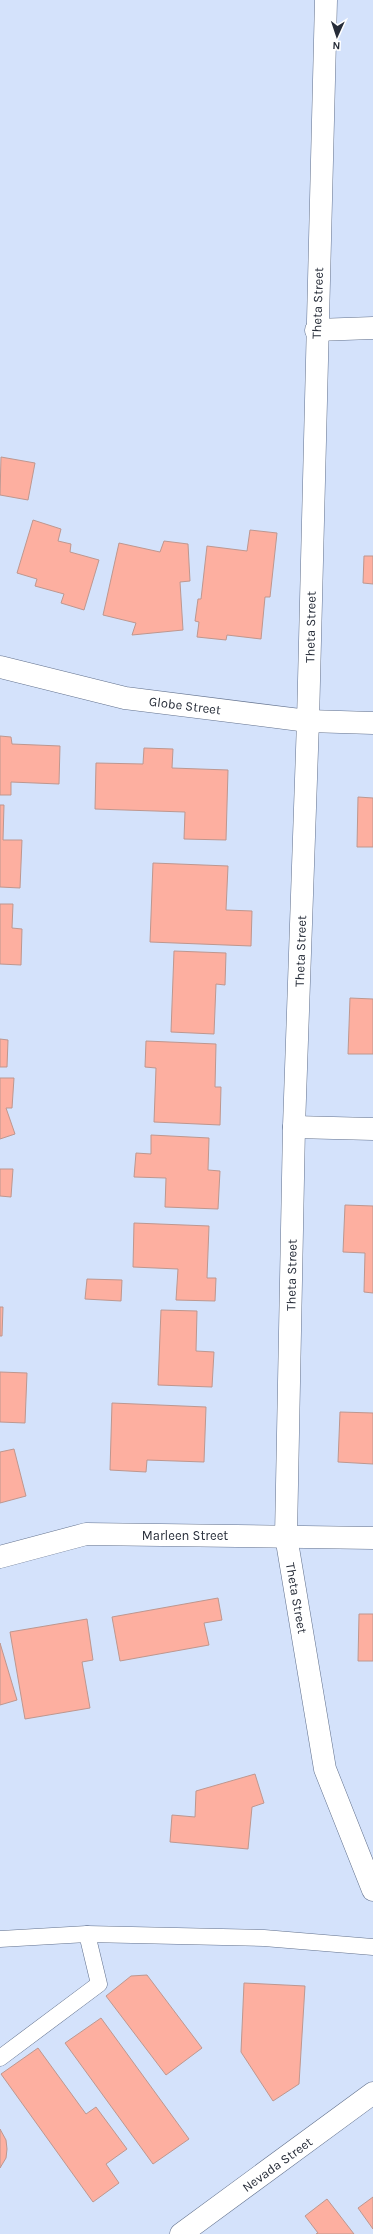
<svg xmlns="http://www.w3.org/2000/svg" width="373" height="2234" viewBox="0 0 373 2234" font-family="Karla,sans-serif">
<rect width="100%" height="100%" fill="#d4e2fb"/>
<g fill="#fdafa0" stroke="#be978f">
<path d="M1,457l34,6 -7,37 -28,-5z"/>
<path d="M33,520l28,9 -3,12 13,3 -1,8 29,8 -15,50 -23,-7 3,-9 -29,-8 2,-7 -20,-6z"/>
<path d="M250,530l27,3 -7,64h-5l-4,42 -34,-4 -1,5 -29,-3 2,-15 -4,-1 3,-22h3l6,-53 40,5z"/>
<path d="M164,541l24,3 2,37 -10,1 3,48 -51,5 4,-12 -33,-8 16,-72 41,9z"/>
<path d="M364,556h9v28l-10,-1z"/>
<path d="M0,736l11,1 1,7 48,2 -1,38 -48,-2v13h-11z"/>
<path d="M144,748l29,1 -1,19 56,2 -2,70 -42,-1 1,-27 -90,-3 1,-46 47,1z"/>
<path d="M358,797l15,1v49h-16z"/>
<path d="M0,805h4l-1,35h19l-2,48 -20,-1z"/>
<path d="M153,863l75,3 -2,44 26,1 -1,35 -101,-4z"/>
<path d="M0,904h13l-1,24 10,1 -1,36 -21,-1z"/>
<path d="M174,951l52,2 -1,32 -9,-1 -2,50 -43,-2z"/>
<path d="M350,998l23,1v55h-25z"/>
<path d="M0,1039l8,1 -1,27h-7z"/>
<path d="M146,1041l70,3 -1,43h6l-1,38 -66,-3 2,-54 -11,-1z"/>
<path d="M0,1078h14l-2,30h-6l9,26 -15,5z"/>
<path d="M151,1135l58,3 -1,32 12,1 -2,38 -53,-2 1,-29 -32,-1 2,-24 15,1z"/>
<path d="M0,1169h13l-2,28 -11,-1z"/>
<path d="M345,1205l28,1v87l-9,-1 1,-39 -22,-1z"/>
<path d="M134,1223l75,3 -2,52h9l-1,23 -39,-1 2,-31 -45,-2z"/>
<path d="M87,1279l35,1 -1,21 -36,-2z"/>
<path d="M0,1307h3l-1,29h-2z"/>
<path d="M161,1310l36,1 -1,40 18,1 -2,35 -54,-2z"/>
<path d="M0,1372l27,1 -2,50 -25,-1z"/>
<path d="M112,1403l94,4 -2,55 -57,-2 -1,12 -36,-2z"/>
<path d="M340,1412l33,1v51l-35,-2z"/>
<path d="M14,1449l12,47 -26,7v-51z"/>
<path d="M218,1598l4,22 -18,3 5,22 -89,16 -8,-44z"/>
<path d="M359,1614h14v47h-15z"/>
<path d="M87,1619l6,41 -11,2 8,46 -65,11 -15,-87z"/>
<path d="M0,1643l17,57 -17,5z"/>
<path d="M255,1774l9,29 -12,4 -4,42 -78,-7 2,-27 23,2 1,-26z"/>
<path d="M147,1975l55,73 -36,27 -60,-79 25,-20z"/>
<path d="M244,1983l61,3 -6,98 -26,17 -32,-49z"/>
<path d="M101,2018l88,121 -36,25 -88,-121z"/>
<path d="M38,2048l48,66 10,-7 31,42 -21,15 13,19 -26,19 -92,-128z"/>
<path d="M0,2129l6,11 1,9 -1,9 -6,10z"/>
<path d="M373,2197v32l-15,-21z"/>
<path d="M327,2199l27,35h-38l2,-1 -13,-17z"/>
</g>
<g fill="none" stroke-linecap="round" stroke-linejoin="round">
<g stroke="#62718d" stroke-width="17">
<g id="service">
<path d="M0,1939l87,-5 177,4 109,9"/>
<path d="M0,2058l99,-74 -12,-50"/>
</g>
</g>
<g stroke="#62718d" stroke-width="23">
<g id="minor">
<path d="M0,667l125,31 183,23 65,2"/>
<path d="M294,1127l79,2"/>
<path d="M0,1557l86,-23 287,4"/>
</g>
</g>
<g stroke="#62718d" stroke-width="23">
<g id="tertiary">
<path d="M326,0l-18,721 -14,406 -8,409 39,233 48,121"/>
<path d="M316,330l57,-2"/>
<path d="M181,2234l192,-141"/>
</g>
</g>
<use href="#service" stroke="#fff" stroke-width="16"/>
<use href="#minor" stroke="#fff" stroke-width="22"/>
<use href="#tertiary" stroke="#fff" stroke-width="22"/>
</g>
<g text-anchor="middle" stroke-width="3.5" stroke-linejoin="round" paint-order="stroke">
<g font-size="13" fill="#262c38" stroke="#fff">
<text transform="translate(317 303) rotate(-88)" y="5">Theta Street</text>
<text transform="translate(310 627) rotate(-89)" y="5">Theta Street</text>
<text transform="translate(185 705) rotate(7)" y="5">Globe Street</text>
<text transform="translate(300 951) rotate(-88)" y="5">Theta Street</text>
<text transform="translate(291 1275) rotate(-89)" y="5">Theta Street</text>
<text x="185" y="1540">Marleen Street</text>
<text transform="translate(297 1598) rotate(80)" y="5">Theta Street</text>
<text transform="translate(277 2164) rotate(-36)" y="5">Nevada Street</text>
</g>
</g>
<g transform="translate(337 36) rotate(183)" stroke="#ffffff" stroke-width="3" paint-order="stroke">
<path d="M0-3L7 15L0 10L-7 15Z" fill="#262c38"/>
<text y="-6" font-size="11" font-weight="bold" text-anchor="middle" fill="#262c38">N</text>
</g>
</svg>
